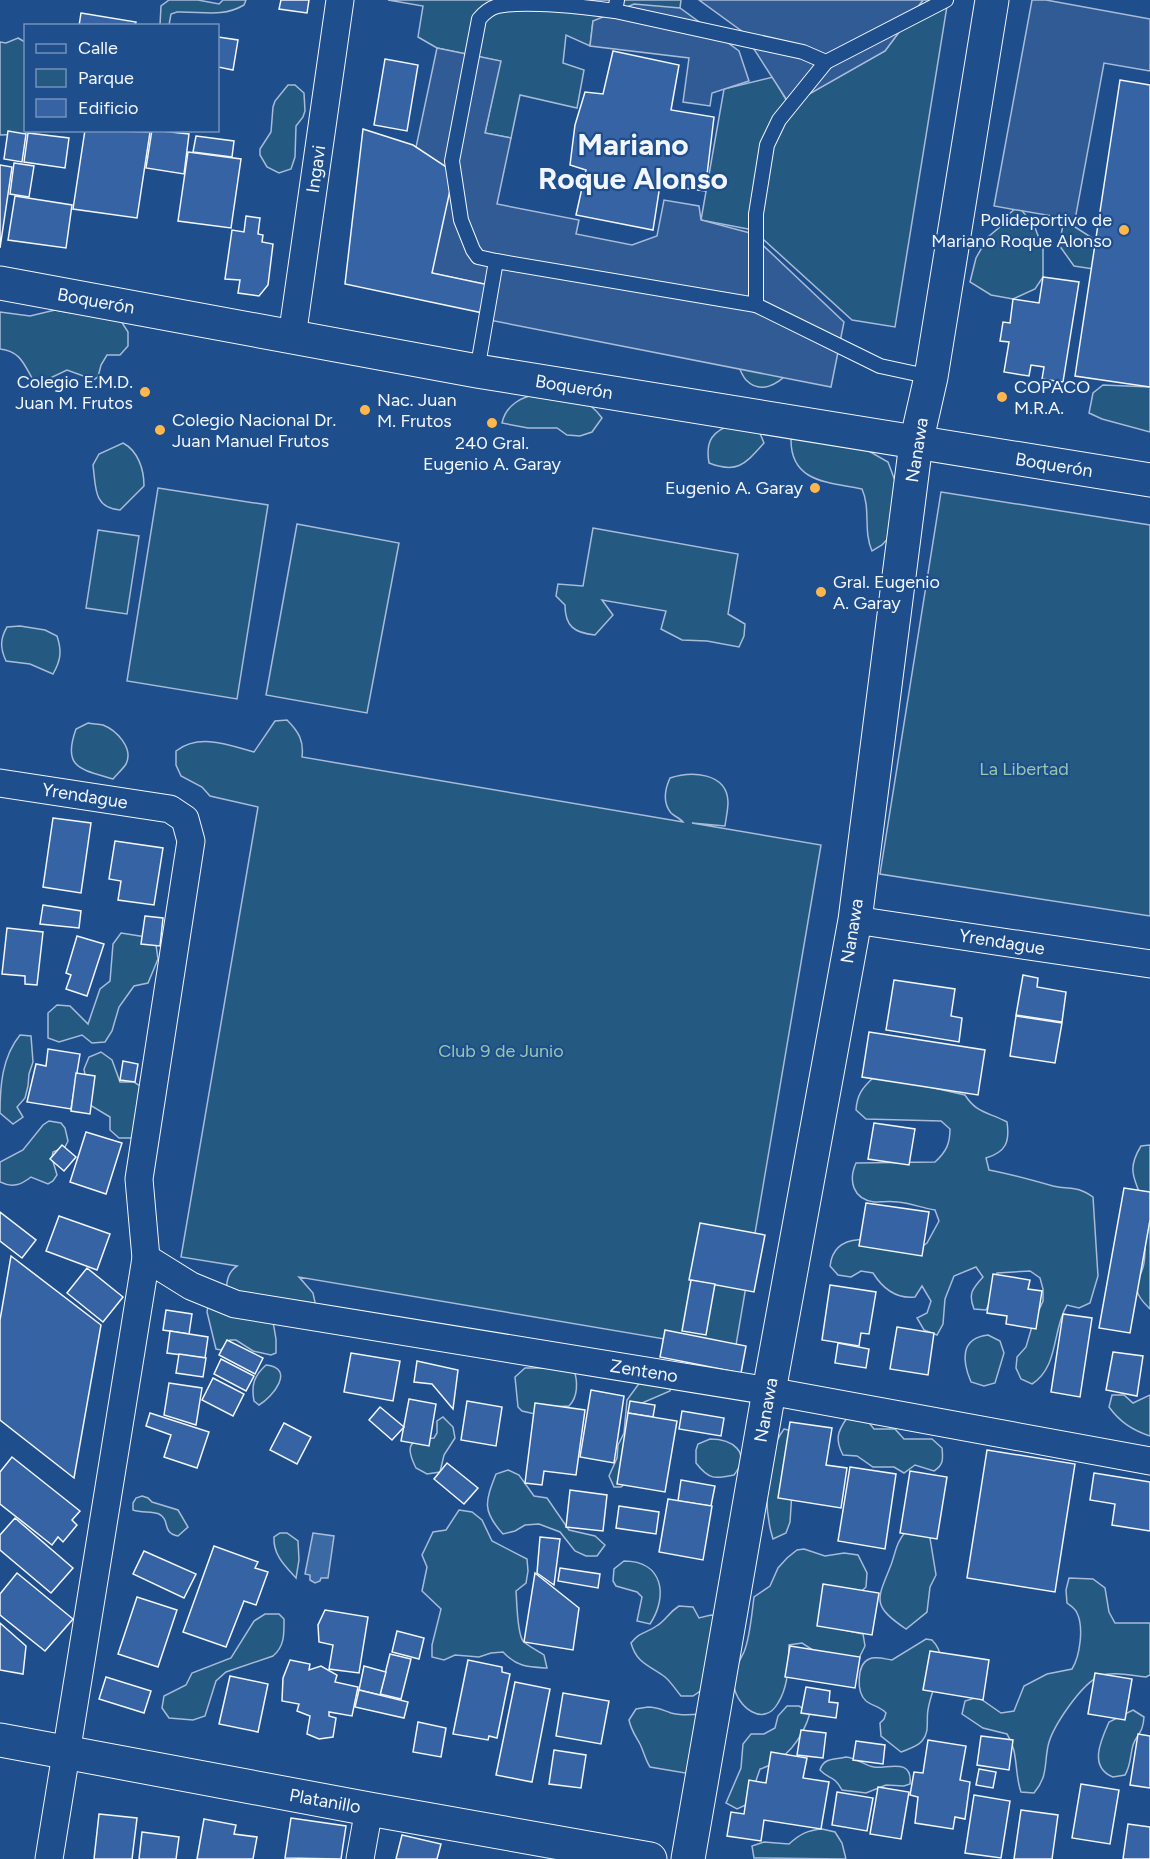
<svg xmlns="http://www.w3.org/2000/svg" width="1150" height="1859" viewBox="0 0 1150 1859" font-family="Figtree,sans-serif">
<rect width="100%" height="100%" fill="#1f4e8c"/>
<g fill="#245a82" stroke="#a8bbd7" stroke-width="1.5">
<path d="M169,0h29l21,4 4,-4h23l-2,5c-22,13 -43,6 -67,7l-6,2 -2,11h-9l1,-19z"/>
<path d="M388,0h293l-1,8 -87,13 -3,25 -24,-11 -3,28 21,7 -7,38 -57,-13 -9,43 -26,-5 15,-72 -63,-13 -19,-11 5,-31z"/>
<path d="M923,0h25l-53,327 -43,-7 -99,-90 -52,-10 23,-131 49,-12 16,28 96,-54z"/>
<path d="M18,38l7,4 2,89 -2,3 -25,1v-93l6,1z"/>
<path d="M288,85h7l9,8 1,18 -2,6 -7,9 -1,31 -4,12 -12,4 -12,-6 -7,-12v-6l11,-17 2,-25 2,-6z"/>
<path d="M1018,206l16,19 9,24v28l-8,12 -22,10 -22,-4 -21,-13 6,-24 12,-21 19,-16 -8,2z"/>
<path d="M1064,220l41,26 -5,24 -26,-4 -15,-21z"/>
<path d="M55,310c22,5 45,4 66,11l7,11v14l-8,9h-13l-6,10 -3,12 -11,7 2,-6 -22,-8 -23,11 -11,-1c-9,-16 -13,-29 -33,-31v-37l30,4z"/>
<path d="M735,357l54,15c-11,12 -28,23 -43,8 -5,-5 -8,-16 -11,-23z"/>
<path d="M1103,385l47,2v45l-48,-13 -13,-6 4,-20z"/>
<path d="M539,394c27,3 46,0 63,24l-10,14 -12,4 -13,-1 -10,-7h-29l-26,-5c4,-18 20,-27 37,-29z"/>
<path d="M733,424l26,7 5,12c-19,21 -26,31 -55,20 -4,-23 4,-32 24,-39z"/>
<path d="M803,432l50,10 35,20 13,35 -9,37 -10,11 -10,6c-9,-20 -1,-42 -10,-62 -33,-7 -71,-6 -71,-49z"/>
<path d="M123,443c15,8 21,26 21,43l-24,24c-27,-2 -24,-23 -27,-45l6,-11z"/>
<path d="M158,488l110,17 -31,194 -110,-18z"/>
<path d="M941,492l209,33v391l-270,-42z"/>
<path d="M297,524l102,19 -32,170 -101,-18z"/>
<path d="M593,528l145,26 -10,60 17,10 -1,12 -5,11 -32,-6 -25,-1 -21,-11 5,-18 -64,-11 11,15 -18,20c-21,-2 -30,-9 -30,-30l-9,-9 2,-12 25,2z"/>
<path d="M98,530l41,6 -12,78 -41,-6z"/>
<path d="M20,626l25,4 12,6c5,15 4,24 -4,38l-23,-10 -24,-3c-6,-13 -6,-22 1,-34z"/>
<path d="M287,720c12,12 17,21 15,37l381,65c-2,-3 -9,-6 -12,-9 -9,-11 -6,-24 -1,-35 21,-7 57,-6 58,24 0,8 -2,16 -3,24l-33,-3 129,22 -86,506 -436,-74 14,16 3,14 -44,9 4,23v14l-5,2 -18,-4 -17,-11h-6l-9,10 -5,-1 -9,-37 1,-6 17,-9c2,-12 1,-24 12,-31l-56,-9 77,-450 -48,-11 -8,-9 -21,-11 -5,-11v-14c23,-18 53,-6 78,1l21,-31z"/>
<path d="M88,723c4,1 10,1 15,2 13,5 31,23 23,39 -3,5 -9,10 -13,15 -33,-10 -51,-11 -37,-50z"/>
<path d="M121,933l25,4 10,8 2,14 -10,24 -14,3 -15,21 -7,24 -7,11 -13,1 -10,-8 -23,7 -11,-4v-25l9,-8 13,1 18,18 12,-35 10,-8 3,-37z"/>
<path d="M20,1035l11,1 2,26 -4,12 -1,12 -3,12 -8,9 6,10 -10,7 -13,-11c0,-27 2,-56 20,-78z"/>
<path d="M101,1052l11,8 8,22h14l11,7 -12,49h-14l-9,-8v-13l-20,-12 -6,-36 5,-12z"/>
<path d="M885,1077l80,18c12,19 24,17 42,27 3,20 -1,30 -21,36l3,12c22,4 43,10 64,16 18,4 23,-1 40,11l5,79 -8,27 -11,5 -12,-3c-15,25 -8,62 -35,79l-11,-5 -5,-11 1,-11 9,-10 7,-24 10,-22v-12l-3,-11 -10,-7 -33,2 -5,25 -6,12 -12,-1c-6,-15 -2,-20 9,-32l-7,-10 -22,9 -9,23 -2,25 -6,11 -13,-5 -7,-12 10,-5 4,-12 -9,-15 -7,11c-19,2 -32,-8 -42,-24l-12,-2 -10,6 -13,-2 -8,-9c5,-43 60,-22 87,-16l10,-7 12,-22 -4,-11c-13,-2 -25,-7 -37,-8 -8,-1 -16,0 -24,0 -21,-3 -26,-21 -18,-39l79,-1c11,-10 15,-18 15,-33l-9,-8 -75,-2 -10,-9c1,-15 6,-22 17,-32z"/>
<path d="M49,1121l12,2 4,5 3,13 -3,6 -12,5 -1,6 5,17 -4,6 -5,3 -17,-7c-10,8 -19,11 -31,5v-20l23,-12 20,-25z"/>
<path d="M1150,1145v164c-5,-5 -12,-11 -13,-19 -2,-10 6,-17 7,-27 2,-13 1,-41 -1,-55 -3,-26 -20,-33 -2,-62z"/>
<path d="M988,1335l12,6 4,12 -9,30 -11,3 -13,-4c-9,-21 -11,-44 17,-47z"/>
<path d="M266,1365c30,3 7,32 -7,40l-5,-4c-3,-16 0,-25 12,-36z"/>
<path d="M525,1368h37l12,2c4,12 4,27 -5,36l-17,1 -17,7 -13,-3 -4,-4 -3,-30z"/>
<path d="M643,1378l29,7 -2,6 -28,12 -9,33 -6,46 -6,5h-7l-5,-11 8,-18 1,-13 6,-12 3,-33z"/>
<path d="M1112,1395h12l9,8 17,-8v41c-18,-6 -30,-14 -41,-29z"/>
<path d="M443,1417l10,10 2,11 -11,17 -4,17 -13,2 -11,-6c-12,-24 -6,-28 18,-30l3,-5v-12z"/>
<path d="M847,1418l19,1 8,10h21l9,10h28l10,9c1,10 2,17 -8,23l-19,-6 -11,8 -10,-6h-21l-16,-11 -14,-1c-8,-15 -6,-23 4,-37z"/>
<path d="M784,1429l12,3 -6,90 -4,11 -13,6c-10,-32 -9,-83 11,-110z"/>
<path d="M710,1439c22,0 42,13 24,36 -19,4 -25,5 -38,-12v-13l2,-6z"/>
<path d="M508,1470l11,5 15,21 13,2 22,32 26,6 10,9 -8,11h-11l-11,-5 -15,-19 -21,-8 -14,1 -10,6 -12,3c-21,-23 -18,-32 -7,-60z"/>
<path d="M142,1496l6,2 4,4 26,8 10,17 -10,9c-17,-3 -7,-16 -19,-22 -8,-3 -17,-1 -26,-4v-7l3,-5z"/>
<path d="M459,1510l13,2 10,8 10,21 35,18 1,12 -2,12 -10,8c1,12 1,42 7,50 5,5 15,10 21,14l3,13c-19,-1 -30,-1 -44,-16l-12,1 -12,4 -24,-2 -11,5 -12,-3v-12l9,-36 -19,-18 5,-24 -5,-12 11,-23 13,-2z"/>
<path d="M906,1531l23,1 7,43 -6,12 -3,25 -21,17c-35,-24 -29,-29 -15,-64 5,-14 5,-22 15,-34z"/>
<path d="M280,1533h7l11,8 1,19 -3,18c-11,-12 -23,-23 -22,-41z"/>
<path d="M804,1549l21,7 19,-3 14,2 9,18 -1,14 -41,39 38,8 2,12 -6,12 -37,-2 -20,-13 -13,2c-1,21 0,40 -11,58 -14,25 -41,4 -44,-17 -2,-13 5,-24 10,-34 6,-14 8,-40 10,-55l16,-11 8,-18 9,-10 10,-8z"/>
<path d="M624,1561c40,0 44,36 26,63l-13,-3 5,-24 -5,-5 -21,-6 -3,-5 1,-12z"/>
<path d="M1069,1578l24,1 12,9 4,24 6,11h35v52l-4,2c-14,-1 -33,-6 -46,-1 -18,7 -48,51 -52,70 -4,20 0,30 -14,47l-13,-1c-7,-19 -2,-40 -14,-58l-24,-6 -21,-14 3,-13 13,-4 23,16 13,-2 10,-25 23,-12 25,-5c8,-13 12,-42 5,-56 -2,-5 -6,-7 -10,-10l-1,-13z"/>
<path d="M679,1606l14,1 6,11 12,-3 12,2 -7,63 -23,16h-12c-5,-6 -10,-14 -16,-19 -16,-12 -28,-13 -34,-34 9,-12 15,-9 27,-18 8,-5 10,-12 21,-19z"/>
<path d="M265,1614h14l5,5c0,14 1,27 -11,37l-47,16 -10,9 -11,35 -12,4 -24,-2 -7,-10 2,-12 22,-11 6,-12 39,-15 23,-37z"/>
<path d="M926,1639l6,1c6,6 9,12 8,20 0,17 -10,34 -12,50 -2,11 2,22 -6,31 -5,6 -14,8 -21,11l-20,-16 -1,-13 4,-4 2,-6c-6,-7 -14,-7 -20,-12 -10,-9 -9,-37 3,-42 7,-3 16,0 23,1z"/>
<path d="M787,1706h12l11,7c-7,25 -25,49 -50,56l-12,35 -11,5 -11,-6 15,-35 2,-24 8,-10h13l11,-6 3,-12z"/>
<path d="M648,1707c10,0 14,3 23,6 10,3 20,2 30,1l-10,60 -41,-7c-5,-8 -6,-15 -10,-23 -5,-9 -9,-14 -11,-24l7,-11z"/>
<path d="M1133,1710l11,7c-1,17 -7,16 -11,28 -3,11 -2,20 -8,30l-12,2c-25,-10 -12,-37 -4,-55z"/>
<path d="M846,1757c11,1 19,9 28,10 13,2 39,-10 36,17l-6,2 -18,-1 -20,8 -24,-3c-8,-15 -13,-10 -22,-20 4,-13 15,-10 26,-13z"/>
<path d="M822,1829l13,3 7,11 4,16 -92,-1 -2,-12 12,-4 25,2c11,-10 19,-14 33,-15z"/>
</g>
<g fill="#305b95" stroke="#a8bbd7" stroke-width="1.5">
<path d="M699,0h224l-38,51 -95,54 -47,-73z"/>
<path d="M1032,0h14l104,19v52l-46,-8 -29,157 -81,-14z"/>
<path d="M634,4l46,4 59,43 10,30 -37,12 -2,13 -27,-4 6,-44 -99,-12 3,-25z"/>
<path d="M437,48l64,13 -16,72 26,5 -14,66 82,16 -3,14 56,11 25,-9 7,-36 35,6 2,14 49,13 94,89 -13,65 -352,-69 10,-33 -57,-12 -17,-121z"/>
</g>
<path fill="#3b69a3" stroke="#a8bbd7" stroke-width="1.5" d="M313,1533l21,3 -6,42h-7l-1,3 -5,2 -5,-3v-5l-5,-1z"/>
<g fill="#3563a3" stroke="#f2f6ff" stroke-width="1.5">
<path d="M281,0h28l-2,13 -28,-4z"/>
<path d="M81,13l55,9 -1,4h-56z"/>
<path d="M218,37l20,3 -5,30 -15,-3z"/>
<path d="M613,51l66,14 -8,45 43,7 -9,74 -45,-6 -7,45 -77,-15 10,-45 -16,-5 5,-40 10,-33 18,2z"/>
<path d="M385,59l33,6 -11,66 -33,-6z"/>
<path d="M1120,80l30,5v302l-75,-11z"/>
<path d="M363,129l50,16 41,27 -22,101 57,12 -6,28 -138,-29z"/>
<path d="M85,130l65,2 -13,86 -64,-9z"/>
<path d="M152,130l37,4 -5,40 -38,-6z"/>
<path d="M8,131l18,3 -4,28 -18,-3z"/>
<path d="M28,133l41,5 -4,30 -41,-6z"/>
<path d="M196,136l38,5 -2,16 -39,-5z"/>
<path d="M188,152l53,7 -10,69 -53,-7z"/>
<path d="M14,163l20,3 -5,31 -19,-3z"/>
<path d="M0,165l12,2 -12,81z"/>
<path d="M15,196l57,9 -6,43 -58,-8z"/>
<path d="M246,216l14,2 -2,16 5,1 -1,7 11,2 -5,41 -9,11 -21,-3 2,-13 -15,-1 7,-49 12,2z"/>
<path d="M1043,277l36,5 -16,100 -21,-3 2,-12 -13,-2 -2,11 -25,-4 5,-30 -9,-1 3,-19 7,1 3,-24 26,4z"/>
<path d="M53,818l38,5 -10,70 -38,-6z"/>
<path d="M115,841l48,7 -9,57 -36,-5 3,-19 -12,-2z"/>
<path d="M43,905l38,6 -2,17 -39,-4z"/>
<path d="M145,916l18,2 -3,28 -19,-2z"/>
<path d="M7,928l36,4 -6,53 -12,-1v-8l-23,-2z"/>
<path d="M77,936l27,8 -17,52 -21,-7 5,-14 -5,-2z"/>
<path d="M1023,975l15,3 -1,9 29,5 -4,30 -46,-7z"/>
<path d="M894,980l61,9 -4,27 11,2 -3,24 -73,-12z"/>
<path d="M1016,1016l46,7 -7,40 -45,-7z"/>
<path d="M869,1032l116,18 -7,45 -116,-18z"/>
<path d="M48,1049l32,5 -9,55 -44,-7 9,-38 10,2z"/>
<path d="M123,1061l15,3 -3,18 -15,-2z"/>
<path d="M76,1073l19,3 -5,38 -19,-3z"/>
<path d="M874,1123l41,6 -6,36 -41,-6z"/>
<path d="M86,1132l36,11 -16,51 -36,-12z"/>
<path d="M62,1145l14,12 -12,14 -14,-12z"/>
<path d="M1124,1188l26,4v28l-20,113 -31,-5z"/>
<path d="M866,1203l63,9 -7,44 -63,-10z"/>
<path d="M0,1212l36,28 -14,18 -22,-17z"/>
<path d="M59,1216l51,18 -13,36 -51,-19z"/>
<path d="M700,1223l65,12 -11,57 -65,-12z"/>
<path d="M11,1256l90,69 -27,153 -74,-58v-100z"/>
<path d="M87,1268l36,29 -20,25 -36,-29z"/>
<path d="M993,1274l37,6 -2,9 14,2 -6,38 -30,-5 1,-8 -20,-3z"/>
<path d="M691,1280l24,4 -9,51 -24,-4z"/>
<path d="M830,1285l46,7 -7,42 -8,-1 -2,13 -37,-6z"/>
<path d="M166,1310l26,4 -3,20 -26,-4z"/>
<path d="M1063,1314l29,4 -12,79 -29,-5z"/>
<path d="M897,1327l37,6 -6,42 -38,-6z"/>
<path d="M665,1330l81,16 -5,27 -81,-16z"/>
<path d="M170,1331l38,6 -3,21 -38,-5z"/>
<path d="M227,1340l36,18 -8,16 -36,-19z"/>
<path d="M838,1343l31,6 -3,19 -31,-5z"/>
<path d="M1113,1352l30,4 -6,40 -31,-6z"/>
<path d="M351,1353l49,8 -7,40 -49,-9z"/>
<path d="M179,1354l27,4 -3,19 -27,-4z"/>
<path d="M221,1359l33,17 -8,15 -32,-17z"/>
<path d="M417,1361l41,9 -5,39 -21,-25 -18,-2z"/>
<path d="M213,1378l31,16 -11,22 -31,-16z"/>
<path d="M169,1383l33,5 -6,37 -32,-10z"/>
<path d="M591,1390l33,6 -10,67 -34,-6z"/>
<path d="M409,1399l27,5 -7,42 -28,-5z"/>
<path d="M467,1401l35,6 -6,39 -35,-6z"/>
<path d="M630,1401l25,4 -2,12 -25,-4z"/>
<path d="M535,1403l50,7 -9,65 -32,-4 -2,14 -17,-2z"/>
<path d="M380,1407l24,20 -12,13 -23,-20z"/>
<path d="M682,1411l42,7 -3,18 -42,-7z"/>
<path d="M150,1413l59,19 -12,36 -33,-11 7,-22 -25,-9z"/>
<path d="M628,1413l49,8 -12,71 -48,-8z"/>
<path d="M790,1422l42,6 -6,37 21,3 -6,40 -63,-10z"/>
<path d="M284,1423l27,14 -14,27 -27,-14z"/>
<path d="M987,1450l88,14 -20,128 -88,-14z"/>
<path d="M12,1457l68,54 -8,9 5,5 -14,17 -5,-5 -6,8 -52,-41v-32z"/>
<path d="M447,1463l31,25 -14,16 -30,-25z"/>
<path d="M850,1467l46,7 -11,75 -47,-8z"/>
<path d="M910,1471l37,6 -10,62 -37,-6z"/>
<path d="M1094,1473l56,9v49l-38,-6 3,-21 -25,-4z"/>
<path d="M681,1480l34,6 -4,20 -33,-5z"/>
<path d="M570,1490l37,5 -4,36 -37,-4z"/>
<path d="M668,1499l44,7 -9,54 -44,-8z"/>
<path d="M619,1506l40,6 -3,22 -40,-6z"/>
<path d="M15,1518l58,50 -22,25 -51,-43v-15z"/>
<path d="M540,1537l20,2 -6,46 -17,-12z"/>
<path d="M214,1546l44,16 -3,6 13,4 -12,33 -12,-4 -18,46 -43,-15z"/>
<path d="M144,1551l52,23 -12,24 -51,-24z"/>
<path d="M560,1568l40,6 -2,14 -40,-7z"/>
<path d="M17,1573l56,46 -28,32 -45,-36v-21z"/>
<path d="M535,1573l44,35 -6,42 -49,-8z"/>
<path d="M823,1584l56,9 -7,42 -55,-9z"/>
<path d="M137,1597l40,13 -19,57 -40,-13z"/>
<path d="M325,1610l43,7 -9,56 -30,-4 4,-24 -14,-3 -1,-17z"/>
<path d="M0,1623l26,23 -3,28 -23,-4z"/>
<path d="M397,1631l27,7 -5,21 -27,-7z"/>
<path d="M790,1646l70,11 -5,31 -70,-11z"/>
<path d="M930,1651l59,9 -6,40 -60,-10z"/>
<path d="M390,1654l21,5 -10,40 -21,-5z"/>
<path d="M290,1660l20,4 -1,6 12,-4 16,9 -2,7 23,5 -6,29 -23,-4v4l7,2 -3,19 -14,2 -12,-5 3,-18 -13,-5 2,-7 -17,-3 1,-23z"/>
<path d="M468,1660l34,7v5l8,2 -13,64 -8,-2 -1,4 -35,-6z"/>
<path d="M364,1666l22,6 -6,23 -21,-5z"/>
<path d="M1095,1673l37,6 -7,41 -37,-6z"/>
<path d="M230,1676l38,8 -10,48 -39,-8z"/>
<path d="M106,1677l45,14 -7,22 -45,-14z"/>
<path d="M515,1682l35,7 -18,93 -36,-7z"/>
<path d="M806,1687l24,4 -1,11 9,1 -2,15 -35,-5z"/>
<path d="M359,1690l49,12 -4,16 -49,-11z"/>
<path d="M563,1693l46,8 -8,43 -45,-8z"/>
<path d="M418,1722l28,6 -5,29 -28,-5z"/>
<path d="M801,1730l25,3 -3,25 -26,-3z"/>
<path d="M1138,1734l12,2v52l-20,-3z"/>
<path d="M981,1736l32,4 -4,30 -32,-5z"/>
<path d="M928,1740l38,6 -6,34 10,2 -5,37 -10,-2 -2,12 -38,-6 3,-26 -8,-2 4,-23 9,1z"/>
<path d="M856,1741l29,4 -2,19 -30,-4z"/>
<path d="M554,1750l32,5 -5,33 -32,-4z"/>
<path d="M771,1752l36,6 -4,20 26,4 -8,47 -57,-9 -3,21 -34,-5 4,-24 13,2 5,-34 17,3z"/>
<path d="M979,1769l17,3 -3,16 -17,-3z"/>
<path d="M1081,1784l38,6 -9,54 -38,-6z"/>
<path d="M878,1787l31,5 -8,47 -31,-5z"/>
<path d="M837,1792l36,6 -6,33 -35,-6z"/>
<path d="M974,1795l36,6 -9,57 -36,-5z"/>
<path d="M1021,1810l37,5 -6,44h-38z"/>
<path d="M99,1814l38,4 -5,41h-38z"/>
<path d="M291,1818l55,8 -5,33 -56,-1z"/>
<path d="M204,1819l32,6 -2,9 23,3 -4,22h-56z"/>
<path d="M1128,1824l22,3v32h-27z"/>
<path d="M142,1832l37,5 -3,22h-37z"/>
<path d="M402,1835l39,9 -4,15h-41z"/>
</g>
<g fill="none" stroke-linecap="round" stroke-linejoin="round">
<g stroke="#f2f6ff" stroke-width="16">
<g id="service">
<path d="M615,11l188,41 23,10"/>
<path d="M496,261l-18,-4 -5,-7 -12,-30 -9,-59 27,-142c5,-6 10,-11 19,-13 27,-6 88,1 117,5l2,-11"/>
<path d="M477,371l19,-110 260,44"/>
<path d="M931,377l-51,-11 -124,-61v-91l11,-69 12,-25 47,-58 120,-62"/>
</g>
</g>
<g stroke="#f2f6ff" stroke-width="29">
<g id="minor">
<path d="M292,337l48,-337"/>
<path d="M0,783l170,26 15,10 6,22 -52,338 7,79 -97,601"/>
<path d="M855,920l295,44"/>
<path d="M146,1258l45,28 44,18 534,87 381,70"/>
<path d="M360,1859l9,-50"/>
</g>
</g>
<g stroke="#f2f6ff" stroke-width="35">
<g id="tertiary">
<path d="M0,283l477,88 673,109"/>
<path d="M0,1740l369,69 281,50"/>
<path d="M688,1859l81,-468 86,-471 61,-477 15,-66 61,-377"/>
</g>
</g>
<use href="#service" stroke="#1f4e8c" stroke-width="14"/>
<use href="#minor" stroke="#1f4e8c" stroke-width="27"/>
<use href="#tertiary" stroke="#1f4e8c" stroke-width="33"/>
</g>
<g fill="#ffb74d" stroke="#1f4e8c" stroke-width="2">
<circle cx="1124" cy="230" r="6"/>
<circle cx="145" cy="392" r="6"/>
<circle cx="1002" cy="397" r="6"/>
<circle cx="365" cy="410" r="6"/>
<circle cx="492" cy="423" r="6"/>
<circle cx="160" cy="430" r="6"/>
<circle cx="815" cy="488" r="6"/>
<circle cx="821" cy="592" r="6"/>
</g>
<g text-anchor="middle" stroke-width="4.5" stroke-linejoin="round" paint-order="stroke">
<g font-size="18" fill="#f2f6ff" stroke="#1f4e8c">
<text transform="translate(316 169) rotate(-82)" y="6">Ingavi</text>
<text transform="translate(96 301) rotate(10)" y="6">Boquerón</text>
<text transform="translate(574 387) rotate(9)" y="6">Boquerón</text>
<text transform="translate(917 450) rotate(-81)" y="6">Nanawa</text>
<text transform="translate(1054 465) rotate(9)" y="6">Boquerón</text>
<text transform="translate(85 796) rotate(9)" y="6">Yrendague</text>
<text transform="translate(852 931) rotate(-81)" y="6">Nanawa</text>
<text transform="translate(1002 942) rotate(9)" y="6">Yrendague</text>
<text transform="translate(644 1371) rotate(9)" y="6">Zenteno</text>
<text transform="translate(766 1410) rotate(-80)" y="6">Nanawa</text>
<text transform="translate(325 1801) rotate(10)" y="6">Platanillo</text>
</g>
<g font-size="18" fill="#f2f6ff" stroke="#1f4e8c" text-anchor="start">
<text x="1112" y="226" text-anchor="end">Polideportivo de<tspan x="1112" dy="21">Mariano Roque Alonso</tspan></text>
<text x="133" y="388" text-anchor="end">Colegio E.M.D.<tspan x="133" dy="21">Juan M. Frutos</tspan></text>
<text x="1014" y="393">COPACO<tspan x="1014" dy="21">M.R.A.</tspan></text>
<text x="377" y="406">Nac. Juan<tspan x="377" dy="21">M. Frutos</tspan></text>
<text x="172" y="426">Colegio Nacional Dr.<tspan x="172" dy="21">Juan Manuel Frutos</tspan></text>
<text x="492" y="449" text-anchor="middle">240 Gral.<tspan x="492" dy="21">Eugenio A. Garay</tspan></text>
<text x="803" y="494" text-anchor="end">Eugenio A. Garay</text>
<text x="833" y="588">Gral. Eugenio<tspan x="833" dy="21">A. Garay</tspan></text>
</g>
<g font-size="18" fill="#97c8a6" stroke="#1f4e8c">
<text x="1024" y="775">La Libertad</text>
<text x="501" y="1057">Club 9 de Junio</text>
</g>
<g font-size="30" font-weight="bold" fill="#f2f6ff" stroke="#1f4e8c">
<text x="633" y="155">Mariano<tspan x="633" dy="34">Roque Alonso</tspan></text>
</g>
</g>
<rect x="24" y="24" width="195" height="108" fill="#1f4e8c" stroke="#7391ba" stroke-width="1.5"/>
<rect x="36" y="44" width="30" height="9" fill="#1f4e8c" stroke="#7391ba" stroke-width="1.5"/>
<text x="78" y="54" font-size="18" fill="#f2f6ff">Calle</text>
<rect x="36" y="69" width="30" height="18" fill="#245a82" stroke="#7391ba" stroke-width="1.5"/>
<text x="78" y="84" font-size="18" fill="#f2f6ff">Parque</text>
<rect x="36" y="99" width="30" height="18" fill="#3563a3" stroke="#7391ba" stroke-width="1.5"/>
<text x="78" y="114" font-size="18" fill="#f2f6ff">Edificio</text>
</svg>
